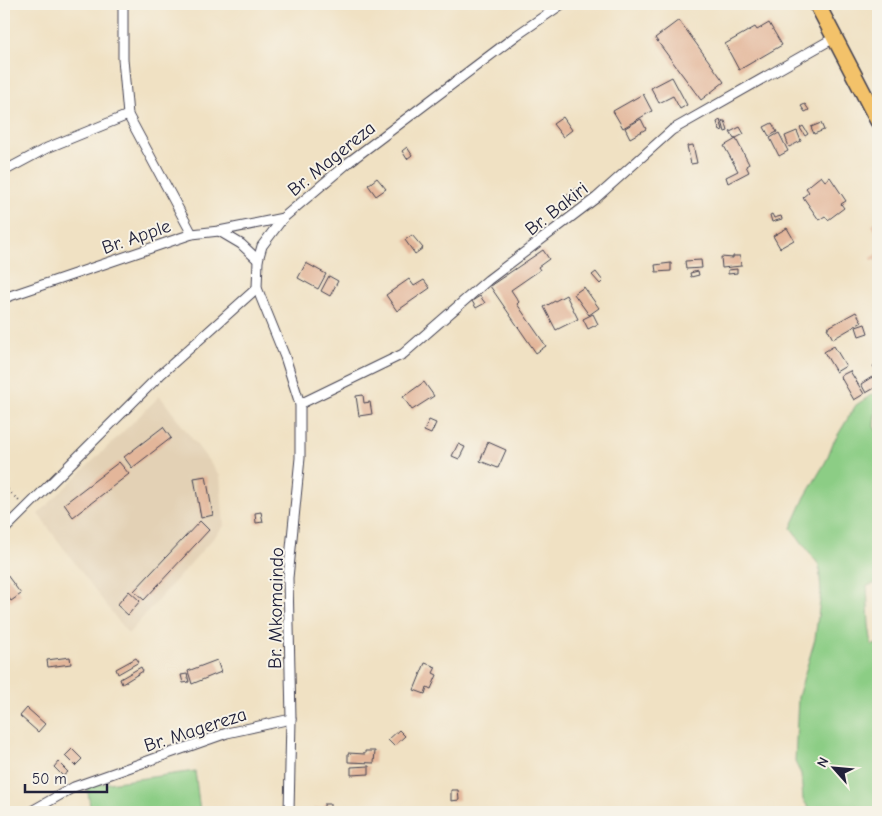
<svg xmlns="http://www.w3.org/2000/svg" width="882" height="816" viewBox="0 0 882 816" font-family="'Comic Neue',sans-serif">
<rect width="100%" height="100%" fill="#f7f3e8"/>
<filter id="ink" filterUnits="userSpaceOnUse"><feTurbulence type="fractalNoise" baseFrequency=".02" numOctaves="2"/><feDisplacementMap in="SourceGraphic" scale="10" xChannelSelector="R" yChannelSelector="G"/><feConvolveMatrix kernelMatrix="1 2 1 2 8 2 1 2 1" color-interpolation-filters="sRGB"/></filter>
<filter id="wash" filterUnits="userSpaceOnUse"><feTurbulence type="fractalNoise" baseFrequency=".0096" numOctaves="4" result="noise"/><feDisplacementMap in="SourceGraphic" scale="20" xChannelSelector="R" yChannelSelector="G"/><feGaussianBlur stdDeviation="1.12" result="paint"/><feColorMatrix in="noise" values="0 0 0 0 0 0 0 0 0 0 0 0 0 0 0 0 0 1.4 0 .05"/><feComposite in="paint" operator="in"/></filter>
<g filter="url(#wash)">
<rect width="100%" height="100%" fill="#f0e1c3"/>
<path fill="#e3d1b5" d="M160,396l60,80 4,50 -96,108 -90,-120z"/>
<g fill="#8ccd85" stroke="#577860">
<path d="M873,394l4,2 -3,30 4,7v150l-11,3 2,39 3,21 6,-3v169h-66l-9,-12 -2,-26 -6,-12 3,-65 17,-58 6,-46 -2,-28 -28,-37 14,-31 21,-36 7,-18 23,-38z"/>
<path d="M195,771l5,41h-109l-4,-26z"/>
</g>
<g id="blocks">
<g fill="#e3b69a">
<path d="M679,20l45,62 -23,18 -46,-62z"/>
<path d="M769,23l13,22 -43,25 -14,-26 30,-17 2,3z"/>
<path d="M672,77l15,28 -7,4 -7,-13 -14,7 -8,-15z"/>
<path d="M643,94l9,17 -29,17 -10,-17z"/>
<path d="M805,104l4,6 -4,2 -4,-6z"/>
<path d="M563,117l9,13 -9,7 -10,-13z"/>
<path d="M641,119l5,10 -16,9 -5,-10z"/>
<path d="M720,120l3,10 -3,1 -3,-9z"/>
<path d="M722,121h3l3,10 -3,1z"/>
<path d="M772,123l5,9 -8,4 -5,-9z"/>
<path d="M821,123l3,7 -10,4 -3,-7z"/>
<path d="M803,126l5,8 -3,2 -5,-8z"/>
<path d="M740,127l4,7 -10,5 -4,-7z"/>
<path d="M797,131l4,10 -12,6 -4,-11z"/>
<path d="M779,133l9,18 -9,5 -9,-18z"/>
<path d="M736,139l13,25 -3,2 3,6 -21,11 -2,-6 12,-6 -14,-25z"/>
<path d="M693,145l4,18 -6,1 -4,-18z"/>
<path d="M407,147l5,8 -5,4 -5,-8z"/>
<path d="M821,176l4,5 5,-4 16,24 -5,3 3,4 -16,12 -3,-4 -6,4 -16,-23 6,-5 -3,-4z"/>
<path d="M377,178l9,11 -10,7 -8,-11z"/>
<path d="M577,188l4,7 -6,4 -4,-7z"/>
<path d="M569,194l4,6 -4,2 -3,-6z"/>
<path d="M772,214l2,4 7,-2 1,3 -10,3 -2,-7z"/>
<path d="M878,221v14l-6,-10z"/>
<path d="M787,228l7,12 -14,8 -7,-12z"/>
<path d="M412,235l11,13 -8,6 -10,-14z"/>
<path d="M543,250l6,9 -11,8 2,3 -29,20 8,12 -2,2 29,42 -10,7 -46,-67z"/>
<path d="M878,253v7h-6l-1,-2z"/>
<path d="M733,256h7l1,10 -19,2 -1,-11 12,1z"/>
<path d="M701,260l1,8 -16,1 -1,-8z"/>
<path d="M306,263l20,11 -8,15 -20,-11z"/>
<path d="M671,263v8l-15,1 -1,-7z"/>
<path d="M737,269v4l-9,1v-4z"/>
<path d="M698,271l1,4 -8,2 -1,-4z"/>
<path d="M596,272l7,9 -3,3 -8,-9z"/>
<path d="M329,276l9,5 -8,15 -9,-5z"/>
<path d="M409,279l5,7 10,-6 6,8 -33,23 -11,-16z"/>
<path d="M584,287l15,21 -10,7 -15,-21z"/>
<path d="M566,295l12,24 -22,11 -12,-23z"/>
<path d="M480,296l5,7 -9,5 -4,-7z"/>
<path d="M856,312l6,10 -29,17 -6,-11z"/>
<path d="M593,314l5,10 -10,5 -5,-10z"/>
<path d="M865,324l3,9 -9,3 -3,-9z"/>
<path d="M834,346l12,20 -10,6 -12,-20z"/>
<path d="M878,363v8h-1l-4,-5z"/>
<path d="M850,371l14,23 -10,6 -14,-24z"/>
<path d="M872,377l6,9 -12,7 -5,-9z"/>
<path d="M424,382l10,14 -22,14 -9,-13z"/>
<path d="M363,395l1,8 6,-1 2,12 -13,2 -3,-20z"/>
<path d="M429,420l7,3 -5,11 -7,-3z"/>
<path d="M163,427l8,11 -39,30 -8,-11z"/>
<path d="M488,442l18,8 -8,18 -18,-7z"/>
<path d="M458,444l7,3 -6,12 -7,-3z"/>
<path d="M119,462l10,12 -56,43 -9,-13z"/>
<path d="M206,476l7,39 -12,3 -7,-40z"/>
<path d="M261,512l2,10 -7,1 -1,-10z"/>
<path d="M200,521l9,9 -65,70 -10,-9z"/>
<path d="M4,571l17,23 -10,7 -7,-10z"/>
<path d="M129,591l11,10 -12,14 -11,-10z"/>
<path d="M70,657l1,7 -23,3 -1,-7z"/>
<path d="M136,658l3,4 -21,12 -2,-5z"/>
<path d="M217,660l4,12 -29,12 -4,-13z"/>
<path d="M425,663l11,4 -3,6 4,2 -6,14 -4,-2 -2,7 -11,-4z"/>
<path d="M141,667l2,4 -21,13 -2,-5z"/>
<path d="M187,674l2,8 -6,1 -2,-8z"/>
<path d="M27,708l18,16 -7,8 -18,-16z"/>
<path d="M399,730l6,6 -11,10 -6,-6z"/>
<path d="M72,749l10,10 -7,7 -10,-10z"/>
<path d="M365,751h10l-1,12 -26,-1v-9l17,1z"/>
<path d="M58,762l10,10 -5,4 -9,-9z"/>
<path d="M369,766v8l-18,1v-8z"/>
<path d="M451,790h7l1,10 -8,1z"/>
<path d="M324,804h6v8h-15v-4h9z"/>
</g>
</g>
</g>
<g filter="url(#ink)">
<use href="#blocks" fill-opacity="0" stroke="#413f4f" stroke-width="1"/>
<g fill="none" stroke-linecap="round" stroke-linejoin="round">
<g stroke="#413f4f" stroke-width="11">
<g id="minor">
<path d="M123,4v55l5,56 64,119"/>
<path d="M4,171l43,-23 81,-33"/>
<path d="M219,231l22,13 17,16"/>
<path d="M4,298l188,-64 27,-3 64,-13"/>
<path d="M300,404l103,-50 85,-74 108,-82 76,-68 162,-92"/>
<path d="M4,530l156,-155 97,-87"/>
<path d="M30,812l44,-25 153,-54 64,-14"/>
<path d="M289,812l2,-93 -3,-141 12,-120v-54l-15,-47 -28,-69 1,-28 4,-14 21,-28 66,-56 168,-127 45,-31"/>
</g>
</g>
<g stroke="#413f4f" stroke-width="18">
<path id="trunk" d="M817,4l61,117"/>
</g>
<path stroke="#413f4f" stroke-width="2" stroke-dasharray="1 4" stroke-linecap="butt" d="M4,486l15,15"/>
<use href="#minor" stroke="#fff" stroke-width="9"/>
<use href="#trunk" stroke="#f3c26a" stroke-width="15"/>
</g>
</g>
<g text-anchor="middle" stroke-width="4" stroke-linejoin="round" paint-order="stroke">
<g font-size="19" fill="#22223b" stroke="#f7f3e8">
<text transform="translate(331 158) rotate(-39)" y="7">Br. Magereza</text>
<text transform="translate(556 208) rotate(-38)" y="7">Br. Bakiri</text>
<text transform="translate(136 236) rotate(-19)" y="7">Br. Apple</text>
<text transform="translate(275 608) rotate(-89)" y="7">Br. Mkomaindo</text>
<text transform="translate(195 729) rotate(-18)" y="7">Br. Magereza</text>
</g>
</g>
<rect width="882" height="816" fill="none" stroke="#f7f3e8" stroke-width="20"/>
<g transform="translate(834 768) rotate(297)" stroke="#f7f3e8" stroke-width="4" paint-order="stroke">
<path d="M0-4L9 19L0 12L-9 19Z" fill="#22223b"/>
<text y="-8" font-size="14" font-weight="bold" text-anchor="middle" fill="#22223b">N</text>
</g>
<path d="M25 784v8h82v-8" fill="none" stroke="#22223b" stroke-width="2.5"/>
<text x="32" y="784" font-size="15" fill="#22223b" stroke="#f7f3e8" stroke-width="4" paint-order="stroke">50 m</text>
</svg>
